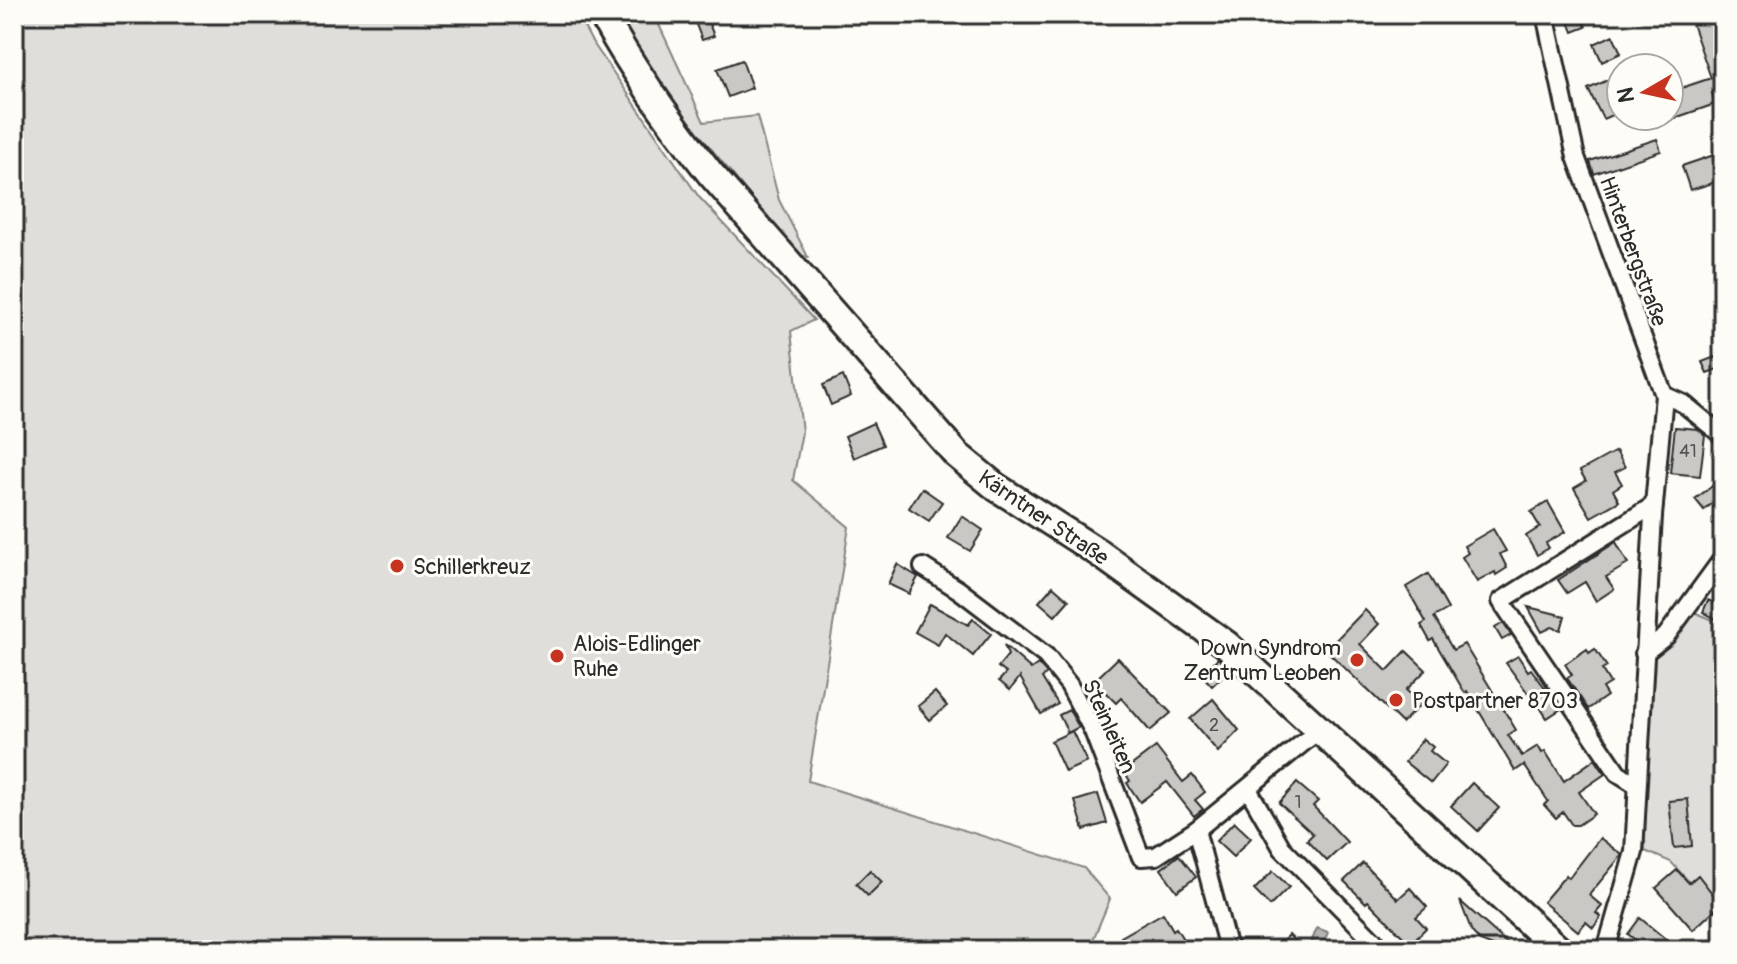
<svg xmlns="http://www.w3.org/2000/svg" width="1737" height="964" viewBox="0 0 1737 964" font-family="Pangolin,sans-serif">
<rect width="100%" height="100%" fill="#fdfcf7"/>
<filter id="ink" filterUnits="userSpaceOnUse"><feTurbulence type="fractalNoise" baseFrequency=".0125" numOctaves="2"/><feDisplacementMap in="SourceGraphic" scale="16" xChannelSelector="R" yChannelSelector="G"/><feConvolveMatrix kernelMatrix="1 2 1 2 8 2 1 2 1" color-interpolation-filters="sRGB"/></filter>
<g filter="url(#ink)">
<g fill="#dfdeda" stroke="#858482" stroke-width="2">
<path d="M14,14h563l14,26 108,157 115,123 -23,11 11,101 -9,48 56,47 -41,254 276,87 26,31 -18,43 7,8h-1085z"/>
<path d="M616,14h38l50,108 53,-6 22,84 29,57 -9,-2 -147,-178z"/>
<path d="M1689,610l34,14v295l-52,-57 -26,-11 1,-90 5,-99 20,-23z"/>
</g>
<path fill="#b5b4b1" stroke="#7e7d7b" stroke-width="2" d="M1317,928l11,4 -7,18h-13z"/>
<g fill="#c9c8c4" stroke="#2b2b2b" stroke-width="2">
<path d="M692,14h13l9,22 -12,4z"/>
<path d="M1566,14h15l5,13 -13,5z"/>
<path d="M1703,14h9l4,11 7,-2v83l-7,-14 -4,1 3,11 -46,16v-28l42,-14 -21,-60z"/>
<path d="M1613,35l8,18 -19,9 -8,-18z"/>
<path d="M742,60l10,28 -24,9 -11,-28z"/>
<path d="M1610,79l11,23v9l-18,8 -15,-30z"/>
<path d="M1657,139l4,12 -67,23 -4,-13z"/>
<path d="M1723,152v28l-33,10 -8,-24z"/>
<path d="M1723,354v13l-16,6 -5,-11z"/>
<path d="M843,376l8,20 -20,9 -8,-20z"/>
<path d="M873,423l10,22 -29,13 -9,-22z"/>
<path d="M1675,427l23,2 7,6 -5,41 -30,-3z"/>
<path d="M1616,451l9,16 -10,5 7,12 -9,6 6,11 -28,16 -17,-29 12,-7 -6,-10z"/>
<path d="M1715,484l8,11 -19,15 -9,-11z"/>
<path d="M922,488l20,14 -13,19 -20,-13z"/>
<path d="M1548,502l17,30 -19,11 3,5 -12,7 -11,-19 14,-9 -9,-15z"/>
<path d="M962,516l21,14 -13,21 -22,-13z"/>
<path d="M1493,529l13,22 -6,3 7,14 -11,7 -1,-3 -18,10 -15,-25 6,-4 -4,-7z"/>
<path d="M1616,542l12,22 -22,13 8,12 -18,12 -11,-19 -18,11 -9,-13z"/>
<path d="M897,564l21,13 -9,17 -21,-10z"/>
<path d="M1428,574l20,35 -14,8 19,33 11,-6 52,86 -8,5 14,21 16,-10 4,7 3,-2 19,30 31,-22 10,15 -26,18 15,22 -16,11h-6l-9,-13 -7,6 -12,-13 4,-4 -24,-36 -9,6 -48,-80 -2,2 -32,-54 -3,2 -9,-16 5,-3 -20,-35z"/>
<path d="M1053,586l16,14 -14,16 -16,-14z"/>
<path d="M1708,600l14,7 -6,12 -13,-7z"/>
<path d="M930,604l38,21 5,-6 18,15 -18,22 -28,-23 -7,12 -23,-13z"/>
<path d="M1528,607l37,9 -4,14 -9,-3 -10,5z"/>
<path d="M1365,610l14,14 -19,20 27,27 19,-20 20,19 -20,20 15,14 -19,19 -76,-73z"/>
<path d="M1503,623l8,12 -9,5 -7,-12z"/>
<path d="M1004,645l27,24 7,-5 9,10 -5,4 16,26 -17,10 -21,-37 -10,13 -11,-9 7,-8 -8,-6 10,-12z"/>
<path d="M1587,649l2,4 6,-4 12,18 -5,3 8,13 -8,5 5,8 -19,13 -21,-31 5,-3 -7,-11z"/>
<path d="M1518,656l10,15 3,-2 30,40 -14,9 -15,-23 -2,1 -24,-33z"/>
<path d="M1118,658l53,55 -21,18 -29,-33 -5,5 -22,-22z"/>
<path d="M1218,658l11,12 -17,16 -11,-12z"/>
<path d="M935,692l12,14 -17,14 -12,-14z"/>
<path d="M1213,699l26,31 -21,22 -28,-33z"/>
<path d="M1069,710l10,17 -11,6 -9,-18z"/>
<path d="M1072,731l15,31 -22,10 -14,-31z"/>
<path d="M1423,739l10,8 -3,4 16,13 -15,19 -26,-21z"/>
<path d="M1156,747l27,35 9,-7 13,17 -10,8 8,9 -9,7 -27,-34 -27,20 -13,-19 3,-2 -6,-10z"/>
<path d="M1297,783l21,18 -5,5 34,36 -20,19 -20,-21 6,-6 -34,-31z"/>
<path d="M1472,783l27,25 -21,23 -27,-25z"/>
<path d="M1098,794l9,29 -23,7 -9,-29z"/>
<path d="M1688,799l4,47 -18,2 -5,-47z"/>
<path d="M1234,822l17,16 -18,19 -17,-16z"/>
<path d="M1600,838l22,17 -33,40 13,11 -6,7 5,4 -8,11 -7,-6 -8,9 -35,-29 23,-27 3,3z"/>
<path d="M1179,855l17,22 -19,14 -16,-22z"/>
<path d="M1363,863l35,36 12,-11 17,19 -11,10 10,11 -16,16 -42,-43 -2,2 -22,-22z"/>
<path d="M870,870l12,12 -14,14 -12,-12z"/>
<path d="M1677,870l12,13 9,-8 14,18 5,-4 6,8v5l-30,28 -37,-42z"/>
<path d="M1273,871l16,16 -19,19 -16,-16z"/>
<path d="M1460,901l55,49h-12l-23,-9 -8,-9z"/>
<path d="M1163,913l10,17 3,-2 7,11 -4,2 2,3 -10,6h-14l-6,-11 -14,11h-6l-10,-13z"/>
<path d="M1640,918l17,14 22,18h-32l-19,-16z"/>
<path d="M1289,935l15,15h-30z"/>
</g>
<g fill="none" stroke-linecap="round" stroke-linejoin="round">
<g stroke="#2b2b2b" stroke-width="22">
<g id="minor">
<path d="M1545,14l31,143 88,238 -11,121 -19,336 -28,98"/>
<path d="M1664,395l20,9 39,32"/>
<path d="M923,567l36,23 87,66 23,29 24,46 48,126 15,-1 40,-26 31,115 5,5"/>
<path d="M1644,653l22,-17 57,-78"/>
<path d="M1637,785l-19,-12 -117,-172 153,-96"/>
<path d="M1248,789l34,59 101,102"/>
<path d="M1196,830l124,-101"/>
</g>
</g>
<g stroke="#2b2b2b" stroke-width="32">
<path id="primary" d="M602,14c31,57 68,108 108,159l247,282 39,32 103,66 128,92 332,305"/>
</g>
<use href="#minor" stroke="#fdfcf7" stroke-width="16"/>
<use href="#primary" stroke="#fdfcf7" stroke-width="26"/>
</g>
</g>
<g fill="#c8321e" stroke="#fdfcf7" stroke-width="3">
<circle cx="397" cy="566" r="8"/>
<circle cx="557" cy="656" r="8"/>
<circle cx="1357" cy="660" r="8"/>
<circle cx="1396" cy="700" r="8"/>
</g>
<g text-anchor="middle" stroke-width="6" stroke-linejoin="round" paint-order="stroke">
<g font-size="18" fill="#525251">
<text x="1688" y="457">41</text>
<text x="1214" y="731">2</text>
<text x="1298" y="808">1</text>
</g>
<g font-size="22" fill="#2b2b2b" stroke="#fdfcf7">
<text transform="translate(1634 251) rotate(70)" y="8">Hinterbergstraße</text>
<text transform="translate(1044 517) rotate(34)" y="8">Kärntner Straße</text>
<text transform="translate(1110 726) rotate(66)" y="8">Steinleiten</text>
</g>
<g font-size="22" fill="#2b2b2b" stroke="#fdfcf7" text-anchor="start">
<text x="413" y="574">Schillerkreuz</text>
<text x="573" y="651">Alois-Edlinger<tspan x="573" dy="25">Ruhe</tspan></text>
<text x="1341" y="655" text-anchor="end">Down Syndrom<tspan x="1341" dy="25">Zentrum Leoben</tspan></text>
<text x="1412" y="708">Postpartner 8703</text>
</g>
</g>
<rect width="1737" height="964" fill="none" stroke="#fdfcf7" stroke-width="48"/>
<rect x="24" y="24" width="1689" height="916" fill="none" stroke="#2b2b2b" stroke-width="3" filter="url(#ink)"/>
<g transform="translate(1645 92) rotate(261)"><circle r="38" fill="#fdfcf7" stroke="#a9a8a5" stroke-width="2"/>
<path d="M0-6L14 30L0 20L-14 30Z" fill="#c8321e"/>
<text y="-12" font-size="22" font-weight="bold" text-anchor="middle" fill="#2b2b2b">N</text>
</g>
</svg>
